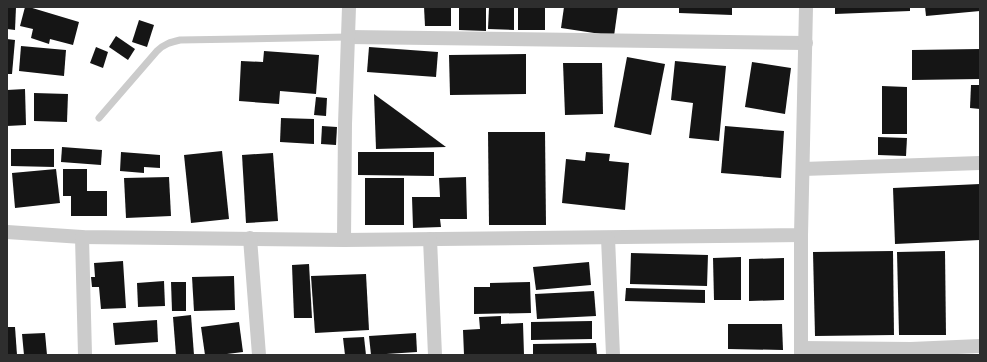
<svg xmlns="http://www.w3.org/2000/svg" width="987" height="362" viewBox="0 0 987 362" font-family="Poppins,sans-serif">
<rect width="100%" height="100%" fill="#fff"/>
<g fill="#151515">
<path d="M7,7h9l-1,23 -8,-1z"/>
<path d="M25,7h4l50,15 -6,23 -23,-6 -1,5 -18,-6 2,-9 -13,-3z"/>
<path d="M424,7h27v19h-26z"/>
<path d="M459,7h27v24l-27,-1z"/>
<path d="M489,7h25v23l-26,-1z"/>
<rect x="518" y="7" width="27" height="23"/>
<path d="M564,7h54l-4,29 -53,-8z"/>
<path d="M679,7h53v8l-53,-2z"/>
<path d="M835,7h75v4l-75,3z"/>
<path d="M925,7h55v4l-54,5z"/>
<path d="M139,20l15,5 -7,22 -15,-5z"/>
<path d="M116,36l19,13 -7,11 -19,-13z"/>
<path d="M7,39l8,1 -3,34h-5z"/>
<path d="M21,46l45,4 -2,26 -45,-5z"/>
<path d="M96,47l12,5 -5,16 -13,-5z"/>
<path d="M369,47l69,5 -2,25 -69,-5z"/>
<path d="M980,49v30l-68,1v-30z"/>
<path d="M264,51l55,4 -3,39 -36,-3 -1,13 -40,-3 2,-40 22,1z"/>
<path d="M526,54v40l-76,1 -1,-40z"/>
<path d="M627,57l38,7 -14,71 -37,-8z"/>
<path d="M675,61l51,5 -7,75 -30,-3 4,-35 -22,-3z"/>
<path d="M752,62l39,6 -6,46 -40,-7z"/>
<path d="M563,63h39l1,51 -38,1z"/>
<path d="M971,85h9v24l-10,-1z"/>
<path d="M882,86l25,1v47h-25z"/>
<path d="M25,89l1,36 -19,1v-36z"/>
<path d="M34,93l34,1 -1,28 -33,-1z"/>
<path d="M374,94l26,19 46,34 -70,2z"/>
<path d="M316,97l11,1 -1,18 -12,-1z"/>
<path d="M281,118l33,1v25l-34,-2z"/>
<path d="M322,126l15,1 -1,18 -15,-1z"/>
<path d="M725,126l59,5 -3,47 -60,-5z"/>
<path d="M488,132h57l1,93h-57z"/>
<path d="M878,137l29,1 -1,18 -28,-1z"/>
<path d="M62,147l40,3 -1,15 -40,-3z"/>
<path d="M11,149h43v18l-43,-1z"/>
<path d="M222,151l7,68 -38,4 -7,-68z"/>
<path d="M121,152l39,3v13l-16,-1v6l-24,-2z"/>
<path d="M358,152h76v24l-76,-1z"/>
<path d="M586,152l24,2 -1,7 20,2 -4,47 -63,-7 4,-44 19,2z"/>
<path d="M273,153l5,68 -32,2 -4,-68z"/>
<path d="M56,169l4,34 -45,5 -3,-35z"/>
<path d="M63,169h24v22h20v25h-36v-20h-8z"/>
<path d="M169,177l2,39 -45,2 -2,-40z"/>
<path d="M466,177l1,42h-27l1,8 -28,1 -1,-31h28l-1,-19z"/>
<rect x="365" y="178" width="39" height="47"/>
<path d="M980,184v56l-85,4 -2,-56z"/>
<path d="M893,251l1,84 -79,1 -2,-84z"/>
<path d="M945,251l1,84h-47l-2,-83z"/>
<path d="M631,253l77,2 -1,31 -77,-2z"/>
<path d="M741,257v43h-27l-1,-42z"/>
<path d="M784,258v42l-35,1v-42z"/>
<path d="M123,261l3,47 -25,1 -2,-22h-7l-1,-10h4l-1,-14z"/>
<path d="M589,262l2,23 -55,5 -3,-23z"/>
<path d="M309,264l3,54h-18l-2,-53z"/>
<path d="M366,274l3,56 -54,3 -4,-57z"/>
<path d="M234,276l1,34 -41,1 -2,-34z"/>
<path d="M164,281l1,25 -27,1 -1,-24z"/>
<path d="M171,282h15v29h-14z"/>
<path d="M530,282l1,31 -57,1v-27h16v-4z"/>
<path d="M626,288l79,2v13l-80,-2z"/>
<path d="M594,291l2,25 -59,3 -2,-25z"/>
<path d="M191,315l3,40h-18l-3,-38z"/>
<path d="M501,316v8l22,-1 1,32h-60l-1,-25 17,-1 -1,-12z"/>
<path d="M157,320l1,22 -43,3 -2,-22z"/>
<path d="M592,321v18l-61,1v-18z"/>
<path d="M239,322l4,30 -24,3h-14l-4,-28z"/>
<path d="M728,324h54l1,26 -55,-1z"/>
<path d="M7,327h8l2,28h-10z"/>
<path d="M45,333l2,22h-23l-2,-21z"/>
<path d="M416,333l1,19 -46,3 -2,-19z"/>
<path d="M364,337l2,18h-21l-2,-17z"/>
<path d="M596,343l1,12h-64v-11z"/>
</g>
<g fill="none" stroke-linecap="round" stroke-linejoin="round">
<path stroke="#cbcbcb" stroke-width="7" d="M99,118l58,-67c7,-7 14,-9 23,-11l168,-3"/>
<g stroke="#cbcbcb" stroke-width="14">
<path d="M348,37l458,6"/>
<path d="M803,169l177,-6"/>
<path d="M7,232l75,5 262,3 457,-5 5,-228"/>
<path d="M82,237l3,118"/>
<path d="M250,238l9,117"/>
<path d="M608,238l5,117"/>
<path d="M430,239l5,116"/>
<path d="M344,240l1,-116 4,-117"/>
<path d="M801,348l110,1 69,-3"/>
<path d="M801,355v-120"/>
</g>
</g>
<rect width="987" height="362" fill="none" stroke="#2e2e2e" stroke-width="16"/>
</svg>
